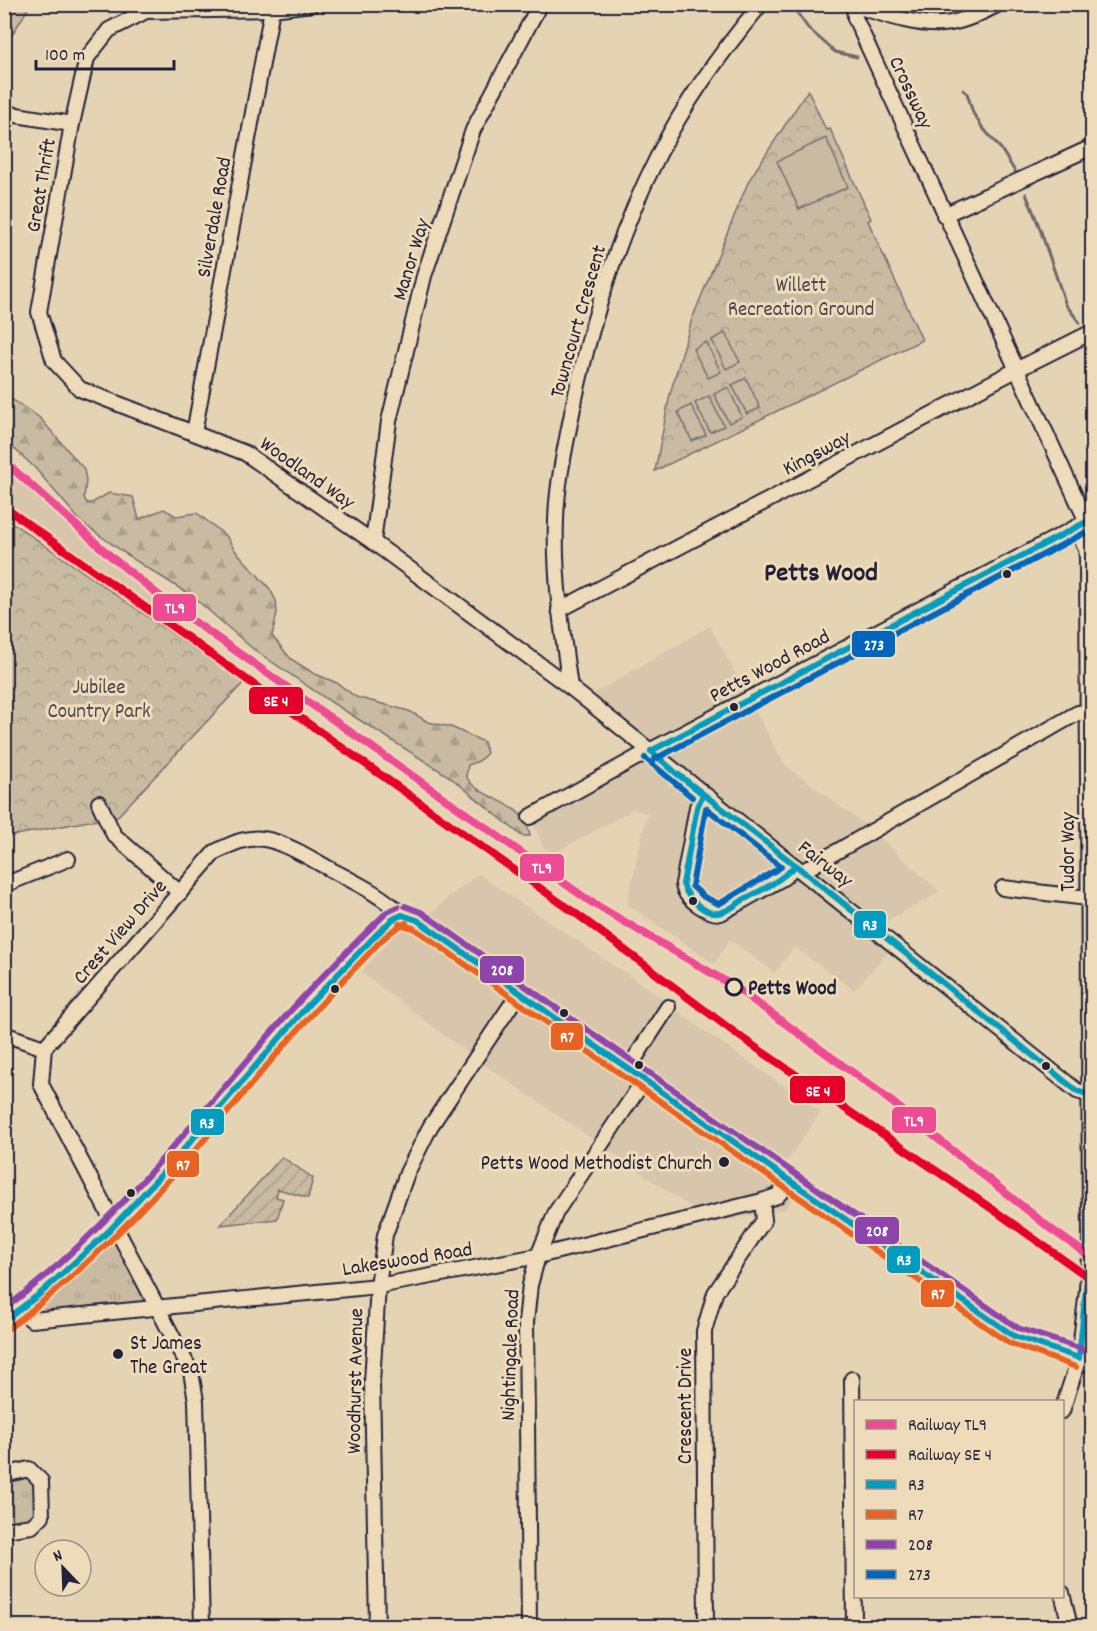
<svg xmlns="http://www.w3.org/2000/svg" width="1097" height="1631" viewBox="0 0 1097 1631" font-family="Dekko,sans-serif">
<defs>
<pattern id="grass-tufts" width="24" height="20" patternUnits="userSpaceOnUse" patternTransform="scale(1.5)"><rect width="24" height="20" fill="#c9baa2"/><path d="M3 7l-1-3M5 7V3M7 7l1-3M15 17l-1-3M17 17v-4M19 17l1-3" fill="none" stroke="#aca08c"/></pattern>
<pattern id="forest-firs" width="22" height="20" patternUnits="userSpaceOnUse" patternTransform="scale(1.5)"><rect width="22" height="20" fill="#c9baa2"/><path d="M5 1l3.5 6h-7zM16 11l3.5 6h-7z" fill="#aca08c"/></pattern>
<pattern id="park-crowns" width="20" height="18" patternUnits="userSpaceOnUse" patternTransform="scale(1.5)"><rect width="20" height="18" fill="#c9baa2"/><path d="M2 6a3 3 0 1 1 6 0M12 15a3 3 0 1 1 6 0" fill="none" stroke="#aca08c"/></pattern>
<pattern id="garden-furrows" width="10" height="10" patternUnits="userSpaceOnUse" patternTransform="scale(1.5)"><rect width="10" height="10" fill="#c9baa2"/><path d="M-1 1l2-2M0 10L10 0M9 11l2-2" fill="none" stroke="#aca08c"/></pattern>
</defs>
<rect width="100%" height="100%" fill="#e5d4b4"/>
<filter id="ink" filterUnits="userSpaceOnUse"><feTurbulence type="fractalNoise" baseFrequency=".0167" numOctaves="2"/><feDisplacementMap in="SourceGraphic" scale="12" xChannelSelector="R" yChannelSelector="G"/><feConvolveMatrix kernelMatrix="1 2 1 2 8 2 1 2 1" color-interpolation-filters="sRGB"/></filter>
<g filter="url(#ink)">
<g fill="#d7c6ab">
<path d="M4,453l106,99 71,55 -14,22 -162,-117z"/>
<path d="M710,626l74,138 86,65 70,63 -59,32 19,15 -46,51 -60,-43 -19,26 -45,-33 -16,24 -87,-60 20,-91 -15,-3 -79,44 -10,-7 -11,-27 110,-65 -66,-51z"/>
<path d="M478,874l181,122 37,29 125,87 -37,54 21,15 -20,28 -71,14 -245,-169 -108,-82 36,-41 38,-20 9,-10z"/>
</g>
<g fill="url(#grass-tufts)" stroke="#766e6e" stroke-width="1.5">
<path d="M112,1240l6,5 31,61 -113,9 -6,-6z"/>
<path d="M23,1475l14,10v30l-9,8 -23,3v-46z"/>
</g>
<g fill="url(#forest-firs)" stroke="#766e6e" stroke-width="1.5">
<path d="M5,4l25,1 -25,42 -1,-42z"/>
<path d="M4,394l36,24 44,51 2,12 -2,17 3,5h5l17,-10 24,4 6,22 25,-10 12,7 21,-3 30,24 7,12 36,40 6,12 1,12 -5,23 19,23 22,14 24,10 19,14 53,14 19,11 23,5 33,15 3,11 -8,8 -11,4 -2,11c15,27 59,22 64,60h-8l-72,-59 -119,-75 -78,-53 -61,-53 -54,-34 -56,-39 -47,-55 -30,-28z"/>
</g>
<g fill="url(#park-crowns)" stroke="#766e6e" stroke-width="1.5">
<path d="M808,90l18,40 4,-1 41,90 -3,2 54,119 -267,131 15,-77 22,-75 57,-139z"/>
<path d="M4,517l239,166 -128,136 -26,2 -84,16z"/>
</g>
<path fill="url(#garden-furrows)" stroke="#766e6e" stroke-width="1.5" d="M282,1157l31,21 -5,20 -30,-9 -2,8 7,2 -6,20 -57,6z"/>
<g fill="#c9baa2" stroke="#766e6e" stroke-width="1.5">
<path d="M826,138l22,49 -49,22 -22,-48z"/>
<path d="M725,333l15,29 -14,7 -14,-29z"/>
<path d="M706,342l15,30 -13,6 -15,-29z"/>
<path d="M746,378l14,30 -13,6 -15,-29z"/>
<path d="M728,387l14,30 -13,6 -15,-29z"/>
<path d="M709,396l15,30 -14,6 -15,-29z"/>
<path d="M691,405l15,30 -14,6 -14,-29z"/>
</g>
<g fill="none" stroke-linecap="round" stroke-linejoin="round">
<g stroke="#6d6769" stroke-width="3">
<path d="M793,7l15,21 27,24 22,5"/>
<path d="M963,90l4,3 6,20 9,14 19,22 15,24"/>
<path d="M1026,194l13,32 27,79 14,18"/>
<path d="M1092,348v2"/>
</g>
<g stroke="#22223b" stroke-width="18">
<g id="minor">
<path d="M312,4l-40,5 -126,2 -37,19 -22,28 -15,66 -33,188 15,49 26,28 165,64 128,89 197,145 507,404 13,4"/>
<path d="M850,4c27,8 64,22 92,20 20,-1 39,-11 57,-20"/>
<path d="M854,5l1,13 232,504"/>
<path d="M4,113l68,11"/>
<path d="M944,215l148,-68"/>
<path d="M194,433l78,-424"/>
<path d="M373,542l16,-121 35,-145 49,-146 67,-126"/>
<path d="M559,610l457,-240 76,-38"/>
<path d="M570,687c-8,-56 -16,-111 -14,-167 1,-38 10,-76 17,-112 18,-87 46,-175 86,-254 27,-54 63,-103 102,-150"/>
<path d="M703,795l-6,12 -14,77c1,14 24,30 38,29l62,-35 12,-12"/>
<path d="M99,803l15,32 66,58"/>
<path d="M530,817l106,-59 456,-239"/>
<path d="M803,871l269,-155 6,-3 9,-1"/>
<path d="M4,885l64,-26"/>
<path d="M1003,888l85,10"/>
<path d="M402,915l15,5 19,13 132,94 446,309 65,22 13,8"/>
<path d="M4,1034l40,14"/>
<path d="M628,1069l40,-62"/>
<path d="M20,1310l12,10 346,-34 160,-30 224,-55 15,-5 14,-14"/>
<path d="M4,1321c102,-71 178,-170 258,-263 41,-49 85,-96 131,-139l9,-4"/>
<path d="M852,1379l2,247"/>
<path d="M1062,1411l17,-53 8,-68 3,-52 -3,-680 -1,-9 -10,-21"/>
<path d="M4,1475l25,-6 12,12 1,35 -10,10 -28,4"/>
<path d="M1062,1593l8,33"/>
<path d="M202,1626l-6,-225 -5,-29 -150,-288 3,-36 171,-196c18,-9 34,-17 54,-12 20,5 41,18 59,28 26,14 53,26 74,47"/>
<path d="M377,1626l-5,-244 6,-96 7,-51 22,-62 23,-46 89,-134"/>
<path d="M529,1626l-3,-304 4,-37 8,-29 18,-44 88,-132"/>
<path d="M706,1626l-2,-295 11,-38 49,-73 -2,-19"/>
</g>
</g>
<use href="#minor" stroke="#eddbb9" stroke-width="14"/>
<g stroke="#eddbb9" stroke-width="10">
<g id="bus-1">
<path d="M651,751l25,22 127,98 274,220 13,4"/>
<path d="M651,751l441,-232"/>
<path d="M703,795l-6,12 -14,77c4,14 24,34 39,28 8,-2 15,-8 21,-12 19,-10 37,-19 52,-34"/>
<path d="M402,915l15,5 19,13 132,94 446,309 65,22"/>
<path d="M4,1321l37,-28 68,-62 63,-68 137,-159 67,-69 17,-16 9,-4"/>
<path d="M1079,1358l10,-100 1,-163"/>
</g>
</g>
<g stroke="#eddbb9" stroke-width="10">
<g id="bus-2">
<path d="M399,924l14,4 18,12 132,94 446,309 67,24"/>
<path d="M9,1328c76,-57 140,-124 202,-196 48,-57 95,-114 147,-167 14,-14 29,-34 48,-42"/>
<path d="M1088,1359l4,-46"/>
</g>
</g>
<g stroke="#eddbb9" stroke-width="10">
<g id="bus-3">
<path d="M405,906l16,6 20,14 132,94 445,308 64,21 10,7"/>
<path d="M4,1309c110,-82 191,-190 281,-292 32,-36 67,-71 102,-105l11,-5"/>
</g>
</g>
<g stroke="#eddbb9" stroke-width="10">
<g id="bus-4">
<path d="M645,758l47,39"/>
<path d="M655,759l437,-230"/>
<path d="M706,808l75,59 -62,37 -15,-7 -12,-11z"/>
</g>
</g>
<use href="#bus-1" stroke="#039cbf" stroke-width="6"/>
<use href="#bus-2" stroke="#e86223" stroke-width="6"/>
<use href="#bus-3" stroke="#8e44ad" stroke-width="6"/>
<use href="#bus-4" stroke="#0065bd" stroke-width="6"/>
<g stroke="#eddbb9" stroke-width="12">
<path id="rail-1" d="M4,461l111,99 60,48 416,294 144,85 143,104 173,138 41,29"/>
</g>
<g stroke="#eddbb9" stroke-width="12">
<path id="rail-2" d="M4,507l578,411 160,120 256,175 94,67"/>
</g>
<use href="#rail-1" stroke="#ee4b95" stroke-width="8"/>
<use href="#rail-2" stroke="#e4002b" stroke-width="8"/>
</g>
</g>
<g fill="#22223b" stroke="#eddbb9" stroke-width="2">
<circle cx="1007" cy="574" r="5"/>
<circle cx="734" cy="707" r="5"/>
<circle cx="693" cy="901" r="5"/>
<circle cx="335" cy="989" r="5"/>
<circle cx="564" cy="1013" r="5"/>
<circle cx="639" cy="1065" r="5"/>
<circle cx="1046" cy="1066" r="5"/>
<circle cx="724" cy="1162" r="6"/>
<circle cx="131" cy="1193" r="5"/>
<circle cx="118" cy="1354" r="6"/>
</g>
<circle fill="#eddbb9" stroke="#22223b" stroke-width="3" cx="734" cy="987" r="8"/>
<g text-anchor="middle" stroke-width="6" stroke-linejoin="round" paint-order="stroke">
<g font-size="21" fill="#22223b" stroke="#eddbb9">
<text transform="translate(912 92) rotate(65)" y="7">Crossway</text>
<text transform="translate(40 185) rotate(-80)" y="7">Great Thrift</text>
<text transform="translate(213 217) rotate(-80)" y="7">Silverdale Road</text>
<text transform="translate(410 259) rotate(-73)" y="7">Manor Way</text>
<text transform="translate(577 321) rotate(-74)" y="7">Towncourt Crescent</text>
<text transform="translate(816 452) rotate(-28)" y="7">Kingsway</text>
<text transform="translate(308 472) rotate(35)" y="7">Woodland Way</text>
<text transform="translate(769 665) rotate(-28)" y="7">Petts Wood Road</text>
<text transform="translate(1067 852) rotate(-90)" y="7">Tudor Way</text>
<text transform="translate(826 863) rotate(38)" y="7">Fairway</text>
<text transform="translate(119 931) rotate(-49)" y="7">Crest View Drive</text>
<text transform="translate(407 1258) rotate(-9)" y="7">Lakeswood Road</text>
<text transform="translate(509 1355) rotate(-88)" y="7">Nightingale Road</text>
<text transform="translate(354 1381) rotate(-89)" y="7">Woodhurst Avenue</text>
<text transform="translate(684 1406) rotate(-90)" y="7">Crescent Drive</text>
</g>
<g font-size="21" fill="#4c4855" stroke="#eddbb9">
<text x="801" y="291">Willett<tspan x="801" dy="24">Recreation Ground</tspan></text>
<text x="99" y="693">Jubilee<tspan x="99" dy="24">Country Park</tspan></text>
</g>
<g font-size="21" font-weight="bold" fill="#22223b" stroke="#eddbb9" text-anchor="start">
<text x="748" y="994">Petts Wood</text>
</g>
<g font-size="21" fill="#22223b" stroke="#eddbb9" text-anchor="end">
<text x="712" y="1169">Petts Wood Methodist Church</text>
<text x="130" y="1349" text-anchor="start">St James<tspan x="130" dy="24">The Great</tspan></text>
</g>
<g font-size="27" font-weight="bold" fill="#22223b" stroke="#eddbb9">
<text x="821" y="580">Petts Wood</text>
</g>
</g>
<g stroke="#eddbb9" stroke-width="2">
<rect x="152" y="593" width="45" height="29" rx="6" fill="#ee4b95"/>
<rect x="851" y="630" width="45" height="28" rx="6" fill="#0065bd"/>
<rect x="248" y="686" width="56" height="29" rx="6" fill="#e4002b"/>
<rect x="519" y="853" width="46" height="29" rx="6" fill="#ee4b95"/>
<rect x="853" y="910" width="34" height="29" rx="6" fill="#039cbf"/>
<rect x="479" y="955" width="46" height="29" rx="6" fill="#8e44ad"/>
<rect x="550" y="1022" width="34" height="29" rx="6" fill="#e86223"/>
<rect x="789" y="1075" width="57" height="29" rx="6" fill="#e4002b"/>
<rect x="891" y="1106" width="46" height="28" rx="6" fill="#ee4b95"/>
<rect x="190" y="1108" width="35" height="28" rx="6" fill="#039cbf"/>
<rect x="166" y="1150" width="34" height="28" rx="6" fill="#e86223"/>
<rect x="854" y="1216" width="46" height="29" rx="6" fill="#8e44ad"/>
<rect x="886" y="1245" width="35" height="29" rx="6" fill="#039cbf"/>
<rect x="920" y="1279" width="35" height="29" rx="6" fill="#e86223"/>
</g>
<g font-size="16" text-anchor="middle" font-weight="bold" fill="#fff">
<text x="175" y="613">TL9</text>
<text x="874" y="650">273</text>
<text x="276" y="706">SE 4</text>
<text x="542" y="873">TL9</text>
<text x="870" y="930">R3</text>
<text x="502" y="975">208</text>
<text x="567" y="1042">R7</text>
<text x="818" y="1096">SE 4</text>
<text x="914" y="1126">TL9</text>
<text x="207" y="1128">R3</text>
<text x="183" y="1170">R7</text>
<text x="877" y="1236">208</text>
<text x="904" y="1265">R3</text>
<text x="938" y="1299">R7</text>
</g>
<rect width="1097" height="1631" fill="none" stroke="#eddbb9" stroke-width="24"/>
<rect x="12" y="12" width="1073" height="1607" fill="none" stroke="#22223b" stroke-width="2" filter="url(#ink)"/>
<rect x="854" y="1400" width="210" height="198" fill="#eddbb9" stroke="#9c9187" stroke-width="1.5"/>
<rect x="866" y="1420" width="30" height="9" fill="#ee4b95" stroke="#9c9187" stroke-width="1.5"/>
<text x="908" y="1430" font-size="18" fill="#22223b">Railway TL9</text>
<rect x="866" y="1450" width="30" height="9" fill="#e4002b" stroke="#9c9187" stroke-width="1.5"/>
<text x="908" y="1460" font-size="18" fill="#22223b">Railway SE 4</text>
<rect x="866" y="1480" width="30" height="9" fill="#039cbf" stroke="#9c9187" stroke-width="1.5"/>
<text x="908" y="1490" font-size="18" fill="#22223b">R3</text>
<rect x="866" y="1510" width="30" height="9" fill="#e86223" stroke="#9c9187" stroke-width="1.5"/>
<text x="908" y="1520" font-size="18" fill="#22223b">R7</text>
<rect x="866" y="1540" width="30" height="9" fill="#8e44ad" stroke="#9c9187" stroke-width="1.5"/>
<text x="908" y="1550" font-size="18" fill="#22223b">208</text>
<rect x="866" y="1570" width="30" height="9" fill="#0065bd" stroke="#9c9187" stroke-width="1.5"/>
<text x="908" y="1580" font-size="18" fill="#22223b">273</text>
<g transform="translate(63 1568) rotate(337)"><circle r="28" fill="#eddbb9" stroke="#9c9187" stroke-width="1.5"/>
<path d="M0-4.5L10 22L0 15L-10 22Z" fill="#22223b"/>
<text y="-9" font-size="16" font-weight="bold" text-anchor="middle" fill="#22223b">N</text>
</g>
<path d="M36 60v9h138v-9" fill="none" stroke="#22223b" stroke-width="3"/>
<text x="45" y="60" font-size="18" fill="#22223b" stroke="#eddbb9" stroke-width="4.5" paint-order="stroke">100 m</text>
</svg>
